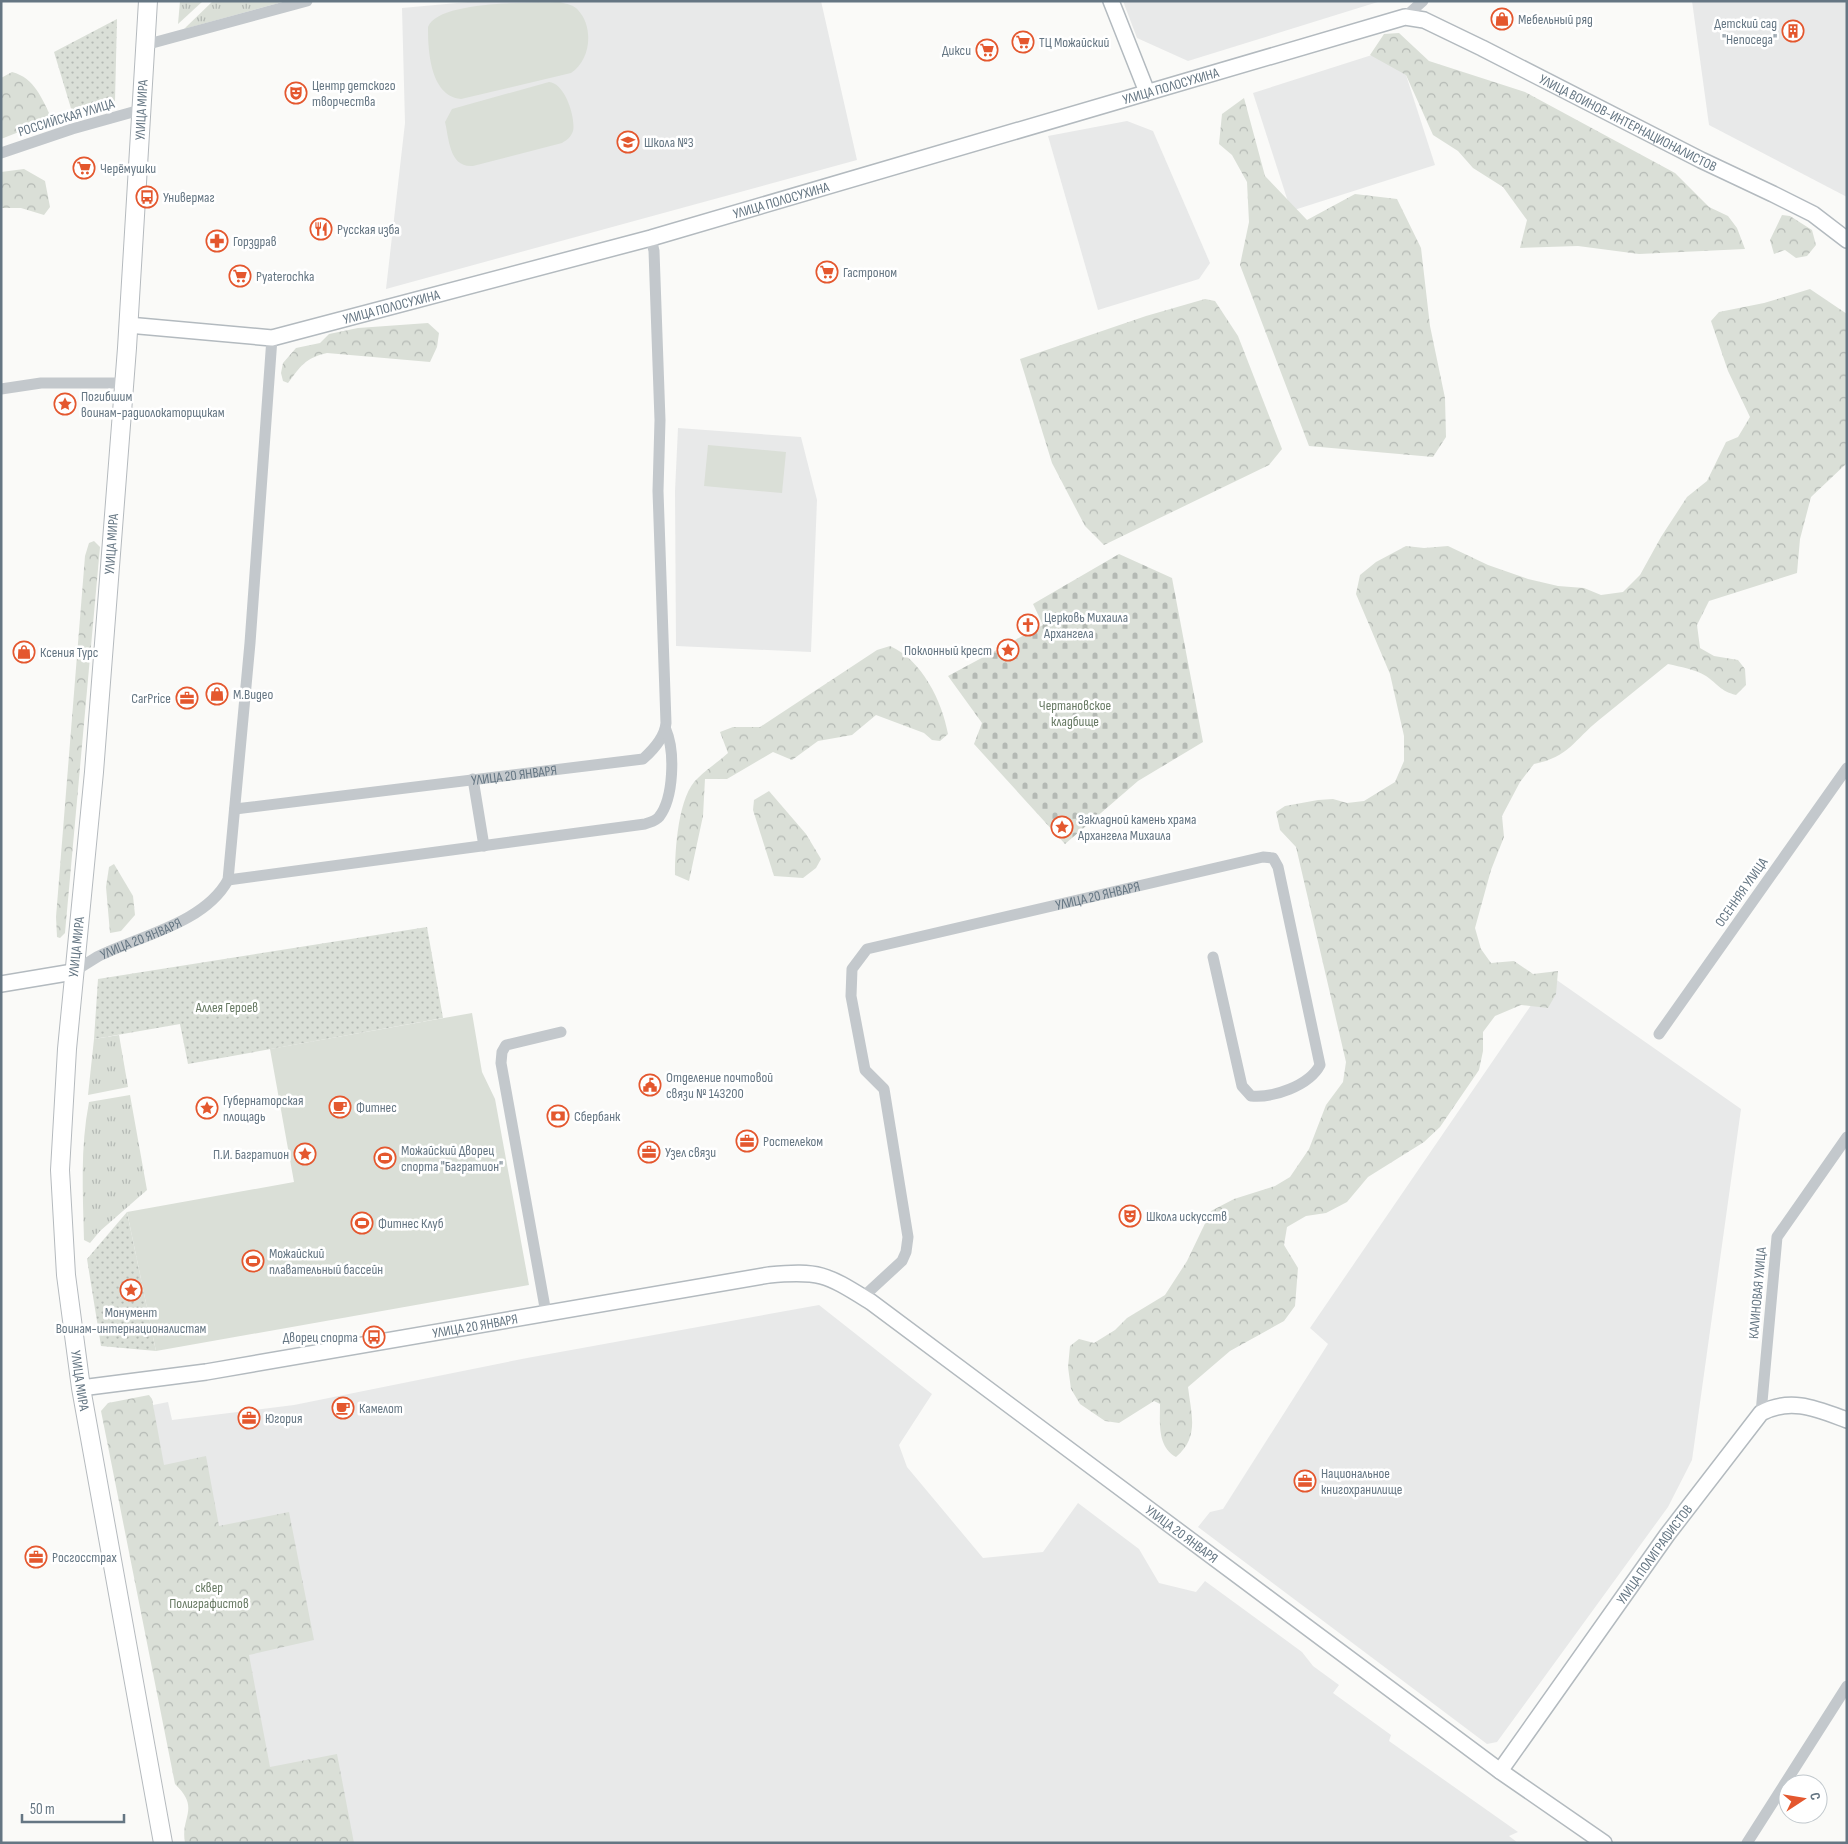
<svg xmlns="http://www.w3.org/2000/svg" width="1848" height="1844" viewBox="0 0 1848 1844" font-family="'Sofia Sans Condensed',sans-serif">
<defs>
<pattern id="grass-tufts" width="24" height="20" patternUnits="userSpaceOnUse" patternTransform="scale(1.25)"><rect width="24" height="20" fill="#dadfd7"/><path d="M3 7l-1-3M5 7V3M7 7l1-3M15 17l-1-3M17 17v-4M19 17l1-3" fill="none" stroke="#b4b9b4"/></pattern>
<pattern id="forest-crowns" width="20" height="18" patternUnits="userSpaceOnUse" patternTransform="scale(1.25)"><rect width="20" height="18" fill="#dadfd7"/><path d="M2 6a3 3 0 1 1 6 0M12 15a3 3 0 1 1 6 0" fill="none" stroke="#b4b9b4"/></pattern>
<pattern id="cemetery-stones" width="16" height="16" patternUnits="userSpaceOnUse" patternTransform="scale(1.25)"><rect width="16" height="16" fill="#dadfd7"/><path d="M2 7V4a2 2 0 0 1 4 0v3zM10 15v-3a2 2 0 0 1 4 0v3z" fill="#b4b9b4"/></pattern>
<pattern id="park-dots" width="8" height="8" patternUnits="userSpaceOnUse" patternTransform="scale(1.25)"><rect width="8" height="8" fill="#dadfd7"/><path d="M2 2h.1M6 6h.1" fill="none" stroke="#b4b9b4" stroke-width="1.8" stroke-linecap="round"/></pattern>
</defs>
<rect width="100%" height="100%" fill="#fafaf8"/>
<g fill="#e8e9e9">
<path d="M479,1h342l36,159 -471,129 19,-166 -3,-115z"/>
<path d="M1123,1h258l-193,60 -51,-23z"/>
<path d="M1692,1h155v196l-138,-72z"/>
<path d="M1397,47l38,118 -144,46 -38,-118z"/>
<path d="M1127,121l26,10 57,132 -11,16 -101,31 -50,-174z"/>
<path d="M678,428l123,9 16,63 -6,152 -135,-6 -1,-155z"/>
<path d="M1551,976l190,133 -49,351 -24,47 -171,235 -10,2 -289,-217 12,-15 13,-3 105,-165 -18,-16z"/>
<path d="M819,1305l113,89 -33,51 8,22 76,91 60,-6 35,-49 61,46 20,34 37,9 9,-11 97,71 11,14 26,19 -6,8 58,42 -2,6 129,91 -9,4 9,7h-1310l-55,-438 15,-3 4,18 122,-15 233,-47z"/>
</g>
<g fill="url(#grass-tufts)">
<path d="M180,1h23l-25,23z"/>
<path d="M213,1h73l-102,28z"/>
<path d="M119,1035l9,52 -40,8 6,-56z"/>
<path d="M130,1095l17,95 -47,41 -10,12 -6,-3c-1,-46 -4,-92 5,-138z"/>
</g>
<g fill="url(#forest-crowns)">
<path d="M1399,33l30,28 96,31 150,81 34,34 19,9 9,12 8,21 -106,5 -61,-8 -58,2 7,-28 -24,-33 -30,-19 -15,-17 -25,-16 -27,-60 -36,-20 14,-21z"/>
<path d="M12,72c23,6 30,27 40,47l-51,20v-61z"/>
<path d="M1244,98l21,78 42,44 48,-26 42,5 24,49 9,78 15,72 1,39 -13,20 -124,-11 -69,-181 9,-43 -2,-40 -15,-27 -13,-11 3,-30z"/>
<path d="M24,169l21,12 5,26 -6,8 -23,-7h-20v-36z"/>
<path d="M1782,215l8,1 22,14 4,15 -9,11 -11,2 -11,-8 -11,4 -4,-14z"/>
<path d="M1810,289l37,25v149l-36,34 -11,42 -3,34 -88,28 -12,24 3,23 14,8 24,4 7,9 1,16 -10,10c-16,-4 -18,-11 -30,-19 -12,-7 -25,-9 -38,-12 -23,19 -46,37 -69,56 -25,20 -30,37 -65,44l-14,18 -18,34 2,21 -13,33 -16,58 6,21 10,14 23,-2 19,13 25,-3 -2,23 -8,14 -27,-3 -26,11 -12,16v19l-4,19 -39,57 -16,15 -56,35 -21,25 -21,11 -20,3 -19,11 -3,18 14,23 -3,38 -11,15 -54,30 -42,36c3,27 12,50 -12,70 -19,-11 -16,-34 -16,-53l-6,-3 -35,22 -14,-2 -25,-17 -9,-15 -3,-22 2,-21 9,-7 15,4 21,-13 12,-12 38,-23 22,-34 24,-50 23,-12 41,-13 15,-9 19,-28 17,-44 17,-23 3,-20 -50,-215 -16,-17 -4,-18 9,-6 33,-6 15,-1 14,4 17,-2 31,-19 9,-21v-25l-14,-62 -34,-80 4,-19 16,-13 30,-16 18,2 24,-2 40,19 40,14 30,7 26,2 17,7 22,-3 17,-17 21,-38 26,-40 20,-16 19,-39 12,-5 12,-20 -22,-46 -17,-50 8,-9 45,-9z"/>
<path d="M1205,299l10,2 23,35 44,113 -13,16 -165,80 -19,-19 -33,-63 -32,-104 126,-43z"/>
<path d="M428,323l11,10 -2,14 -7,15 -103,-9c-22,5 -26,13 -39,30l-5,-2 -2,-8 2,-10 13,-15 24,-5 9,-9 29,-6z"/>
<path d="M94,541l6,6 -35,386 -5,5 -3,-1 -1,-20 29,-361 4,-13z"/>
<path d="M890,646c32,14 52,55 58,88l-8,7 -8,-1 -8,-7 -48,-18 -24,20 -34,6 -26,19 -19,-8 -46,27h-22l-2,37 -14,65 -14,-6c0,-25 3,-80 23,-97 9,-9 20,-16 30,-25l-8,-21 13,-5h27l117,-77z"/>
<path d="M769,791l37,43 15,25 -5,9 -13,10 -29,-2 -21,-66 1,-10z"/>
<path d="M114,864l19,32 2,19 -14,16 -11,2 -4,-46 3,-20z"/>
<path d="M149,1395l3,4 12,66 42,-9 13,70 70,-14 25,128 -65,15 21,112 67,-13 17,89h-169c-5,-27 16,-34 -10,-59l-74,-373 7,-8z"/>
</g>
<path fill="url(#cemetery-stones)" d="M1119,554l53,24 31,164 -65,39 -73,63 -91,-100 8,-21 -34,-47 95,-51 -10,-21z"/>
<g fill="url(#park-dots)">
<path d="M117,19l-2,82 -42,14 -19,-63z"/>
<path d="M427,927l16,91 -255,46 -8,-40 -86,15 4,-60z"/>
<path d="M127,1212l29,139 -55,-5 -14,-87z"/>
</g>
<g fill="#dadfd7">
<path d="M560,2c7,2 14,3 18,8 16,17 13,50 -7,63l-110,26c-31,-3 -33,-49 -33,-72 10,-27 105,-24 132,-25z"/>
<path d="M549,82c16,1 27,36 24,49 -2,6 -6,9 -11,12l-89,23c-24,2 -24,-28 -28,-44l7,-13z"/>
<path d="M708,445l78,7 -4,41 -78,-7z"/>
<path d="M472,1013l10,59 13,27 34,186 -373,66 -29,-139 167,-30 -24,-133z"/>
</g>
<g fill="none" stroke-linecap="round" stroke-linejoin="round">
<g stroke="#b3babf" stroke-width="18">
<g id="secondary">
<path d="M1111,1l36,91"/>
<path id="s4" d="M128,325l144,13 379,-100 754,-221 19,3 58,28 219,112 72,34 40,20 34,26"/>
<path d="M1,984l72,-12"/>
<path id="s5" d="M81,1388l125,-16 563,-97c52,-5 58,0 102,27l629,469 104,72"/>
<path id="s6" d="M1500,1771l167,-236 94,-122c30,-16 56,-4 86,7"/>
</g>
</g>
<g stroke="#b5babe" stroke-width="20">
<g id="primary">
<path id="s7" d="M148,1l-21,347 -33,424 -27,277 -7,121 6,105 15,113 82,455"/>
</g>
</g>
<g stroke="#c3c8cc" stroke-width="11">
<path d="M1405,17l18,-16"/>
<path d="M145,45l162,-44"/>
<path d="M1,153l71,-24 68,-19"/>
<path d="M1,389l40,-6h83"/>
<path d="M473,779l11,67"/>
<path id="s1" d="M235,809l408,-50c10,-9 22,-22 23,-36l-8,-232 2,-71 -6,-169 -3,-13"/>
<path d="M228,880l417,-56c5,-2 11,-3 14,-7 15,-19 16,-66 7,-87"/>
<path id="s2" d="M73,972c8,-5 16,-10 24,-15 41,-21 107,-33 131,-77l22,-237 22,-305"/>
<path d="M1659,1034l188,-266"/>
<path id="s3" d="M863,1297l39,-36 4,-9 2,-15 -24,-148 -19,-19 -14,-74 1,-27 15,-20 396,-92 10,1 5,9 42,198c-11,21 -47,33 -69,31l-9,-10 -29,-129"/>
<path d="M546,1313l-45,-250 1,-11 4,-7 55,-13"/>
<path d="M1761,1413l16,-176 70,-100"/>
<path d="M1747,1843l100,-157"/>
</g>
<use href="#secondary" stroke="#fff" stroke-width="15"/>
<use href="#primary" stroke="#fff" stroke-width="18"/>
</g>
<defs>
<g id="shop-ring" transform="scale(1.125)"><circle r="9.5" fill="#fff" stroke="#e4572e" stroke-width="1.5"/><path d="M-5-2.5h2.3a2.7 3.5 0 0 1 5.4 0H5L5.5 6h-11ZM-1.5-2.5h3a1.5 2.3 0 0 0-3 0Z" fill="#e4572e"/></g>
<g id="building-ring" transform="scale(1.125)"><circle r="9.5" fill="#fff" stroke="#e4572e" stroke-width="1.5"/><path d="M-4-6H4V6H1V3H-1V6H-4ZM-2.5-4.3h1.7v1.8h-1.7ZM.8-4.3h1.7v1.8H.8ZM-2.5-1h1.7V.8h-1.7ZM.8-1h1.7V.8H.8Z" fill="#e4572e"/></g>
<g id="supermarket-ring" transform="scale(1.125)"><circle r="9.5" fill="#fff" stroke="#e4572e" stroke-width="1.5"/><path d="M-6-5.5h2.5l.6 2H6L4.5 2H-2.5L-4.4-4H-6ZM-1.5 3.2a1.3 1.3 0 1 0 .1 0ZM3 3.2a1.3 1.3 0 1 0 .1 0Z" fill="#e4572e"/></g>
<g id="theatre-ring" transform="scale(1.125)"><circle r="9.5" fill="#fff" stroke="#e4572e" stroke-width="1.5"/><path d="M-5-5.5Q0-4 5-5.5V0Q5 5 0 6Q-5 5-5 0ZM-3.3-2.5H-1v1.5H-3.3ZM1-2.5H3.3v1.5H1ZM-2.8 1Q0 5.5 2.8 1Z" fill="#e4572e"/></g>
<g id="school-ring" transform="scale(1.125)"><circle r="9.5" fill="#fff" stroke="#e4572e" stroke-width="1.5"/><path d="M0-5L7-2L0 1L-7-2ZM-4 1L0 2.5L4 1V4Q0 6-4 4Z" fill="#e4572e"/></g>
<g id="bus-ring" transform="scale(1.125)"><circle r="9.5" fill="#fff" stroke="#e4572e" stroke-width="1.5"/><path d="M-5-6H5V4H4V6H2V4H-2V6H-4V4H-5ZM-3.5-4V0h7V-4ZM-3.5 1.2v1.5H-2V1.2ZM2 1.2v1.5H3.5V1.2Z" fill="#e4572e"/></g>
<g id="restaurant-ring" transform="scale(1.125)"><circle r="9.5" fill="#fff" stroke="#e4572e" stroke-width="1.5"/><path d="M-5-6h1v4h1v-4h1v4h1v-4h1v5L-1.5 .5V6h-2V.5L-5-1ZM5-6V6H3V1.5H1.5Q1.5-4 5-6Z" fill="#e4572e"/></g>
<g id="pharmacy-ring" transform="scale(1.125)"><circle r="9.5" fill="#fff" stroke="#e4572e" stroke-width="1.5"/><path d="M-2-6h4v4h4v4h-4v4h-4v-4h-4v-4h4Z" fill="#e4572e"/></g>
<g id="sight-ring" transform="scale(1.125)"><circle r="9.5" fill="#fff" stroke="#e4572e" stroke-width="1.5"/><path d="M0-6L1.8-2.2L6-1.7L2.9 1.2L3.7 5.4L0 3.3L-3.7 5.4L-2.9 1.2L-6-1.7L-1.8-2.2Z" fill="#e4572e"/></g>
<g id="church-ring" transform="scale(1.125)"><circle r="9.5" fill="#fff" stroke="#e4572e" stroke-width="1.5"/><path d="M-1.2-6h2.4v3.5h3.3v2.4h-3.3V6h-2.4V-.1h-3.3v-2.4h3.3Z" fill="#e4572e"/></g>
<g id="office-ring" transform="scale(1.125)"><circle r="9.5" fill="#fff" stroke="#e4572e" stroke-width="1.5"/><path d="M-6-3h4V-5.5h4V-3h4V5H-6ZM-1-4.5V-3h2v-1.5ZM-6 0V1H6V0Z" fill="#e4572e"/></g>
<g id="civic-ring" transform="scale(1.125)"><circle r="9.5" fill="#fff" stroke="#e4572e" stroke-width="1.5"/><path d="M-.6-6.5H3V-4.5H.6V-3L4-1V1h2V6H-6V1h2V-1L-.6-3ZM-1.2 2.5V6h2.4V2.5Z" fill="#e4572e"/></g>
<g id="cafe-ring" transform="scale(1.125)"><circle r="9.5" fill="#fff" stroke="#e4572e" stroke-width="1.5"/><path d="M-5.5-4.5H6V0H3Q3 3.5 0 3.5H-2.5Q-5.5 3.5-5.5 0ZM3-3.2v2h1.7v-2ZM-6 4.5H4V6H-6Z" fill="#e4572e"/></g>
<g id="bank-ring" transform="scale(1.125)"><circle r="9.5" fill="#fff" stroke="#e4572e" stroke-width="1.5"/><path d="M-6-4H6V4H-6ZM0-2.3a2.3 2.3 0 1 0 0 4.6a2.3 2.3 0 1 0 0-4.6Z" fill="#e4572e"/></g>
<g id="stadium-ring" transform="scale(1.125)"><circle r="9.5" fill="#fff" stroke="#e4572e" stroke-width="1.5"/><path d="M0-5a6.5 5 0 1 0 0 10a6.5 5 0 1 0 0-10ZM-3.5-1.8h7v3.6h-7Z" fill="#e4572e"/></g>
</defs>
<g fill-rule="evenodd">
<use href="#shop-ring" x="1502" y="19"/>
<use href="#building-ring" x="1793" y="31"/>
<use href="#supermarket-ring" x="1023" y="42"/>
<use href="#supermarket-ring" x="987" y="50"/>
<use href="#theatre-ring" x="296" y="93"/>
<use href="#school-ring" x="628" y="142"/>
<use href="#supermarket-ring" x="84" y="168"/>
<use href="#bus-ring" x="147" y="197"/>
<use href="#restaurant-ring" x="321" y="229"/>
<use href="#pharmacy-ring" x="217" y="241"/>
<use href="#supermarket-ring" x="827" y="272"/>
<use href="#supermarket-ring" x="240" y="276"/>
<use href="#sight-ring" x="65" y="404"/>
<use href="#church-ring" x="1028" y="625"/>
<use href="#sight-ring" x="1008" y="650"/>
<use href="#shop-ring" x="24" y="652"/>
<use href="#shop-ring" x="217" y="694"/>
<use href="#office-ring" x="187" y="698"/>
<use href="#sight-ring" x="1062" y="827"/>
<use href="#civic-ring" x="650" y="1085"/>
<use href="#cafe-ring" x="340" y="1107"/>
<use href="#sight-ring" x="207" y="1108"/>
<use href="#bank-ring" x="558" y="1116"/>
<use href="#office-ring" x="747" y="1141"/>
<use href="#office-ring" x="649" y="1152"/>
<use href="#sight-ring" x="305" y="1154"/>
<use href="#stadium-ring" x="385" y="1158"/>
<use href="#theatre-ring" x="1130" y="1216"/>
<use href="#stadium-ring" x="362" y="1223"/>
<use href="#stadium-ring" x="253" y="1261"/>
<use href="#sight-ring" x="131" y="1290"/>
<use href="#bus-ring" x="374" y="1337"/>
<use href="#cafe-ring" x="343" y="1408"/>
<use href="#office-ring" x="249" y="1418"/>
<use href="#office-ring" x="1305" y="1481"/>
<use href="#office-ring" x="36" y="1557"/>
</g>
<g text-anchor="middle" stroke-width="5" stroke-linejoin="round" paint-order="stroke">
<g font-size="14" fill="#657683" stroke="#fff" text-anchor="start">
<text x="1518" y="24">Мебельный ряд</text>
<text x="1777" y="28" text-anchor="end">Детский сад<tspan x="1777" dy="16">"Непоседа"</tspan></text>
<text x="1039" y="47">ТЦ Можайский</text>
<text x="971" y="55" text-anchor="end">Дикси</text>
<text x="312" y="90">Центр детского<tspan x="312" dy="16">творчества</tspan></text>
<text x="644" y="147">Школа №3</text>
<text x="100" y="173">Черёмушки</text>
<text x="163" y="202">Универмаг</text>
<text x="337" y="234">Русская изба</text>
<text x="233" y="246">Горздрав</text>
<text x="843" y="277">Гастроном</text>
<text x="256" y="281">Pyaterochka</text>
<text x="81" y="401">Погибшим<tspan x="81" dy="16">воинам-радиолокаторщикам</tspan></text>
<text x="1044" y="622">Церковь Михаила<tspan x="1044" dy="16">Архангела</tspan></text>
<text x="992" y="655" text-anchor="end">Поклонный крест</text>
<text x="40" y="657">Ксения Турс</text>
<text x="233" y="699">М.Видео</text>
<text x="171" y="703" text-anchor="end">CarPrice</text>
<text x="1078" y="824">Закладной камень храма<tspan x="1078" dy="16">Архангела Михаила</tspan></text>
<text x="666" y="1082">Отделение почтовой<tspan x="666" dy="16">связи № 143200</tspan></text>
<text x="223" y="1105">Губернаторская<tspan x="223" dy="16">площадь</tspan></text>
<text x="356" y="1112">Фитнес</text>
<text x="574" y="1121">Сбербанк</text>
<text x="763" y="1146">Ростелеком</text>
<text x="401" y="1155">Можайский Дворец<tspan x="401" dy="16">спорта "Багратион"</tspan></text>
<text x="665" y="1157">Узел связи</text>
<text x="289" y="1159" text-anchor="end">П.И. Багратион</text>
<text x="1146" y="1221">Школа искусств</text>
<text x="378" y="1228">Фитнес Клуб</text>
<text x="269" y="1258">Можайский<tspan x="269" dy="16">плавательный бассейн</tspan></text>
<text x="131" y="1317" text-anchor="middle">Монумент<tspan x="131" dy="16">Воинам-интернационалистам</tspan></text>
<text x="358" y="1342" text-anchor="end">Дворец спорта</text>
<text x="359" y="1413">Камелот</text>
<text x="265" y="1423">Югория</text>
<text x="1321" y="1478">Национальное<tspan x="1321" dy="16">книгохранилище</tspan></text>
<text x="52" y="1562">Росгосстрах</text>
</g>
<g font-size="14" fill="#657683" stroke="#fff">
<text dy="5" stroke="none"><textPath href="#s4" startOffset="1078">УЛИЦА ПОЛОСУХИНА</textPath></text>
<text transform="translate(141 110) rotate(-87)" y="5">УЛИЦА МИРА</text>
<text transform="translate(66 117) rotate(-17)" y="5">РОССИЙСКАЯ УЛИЦА</text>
<text dy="5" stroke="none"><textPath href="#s4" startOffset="1570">УЛИЦА ВОИНОВ-ИНТЕРНАЦИОНАЛИСТОВ</textPath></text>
<text dy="5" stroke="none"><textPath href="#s4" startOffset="672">УЛИЦА ПОЛОСУХИНА</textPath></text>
<text dy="5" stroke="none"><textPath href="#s4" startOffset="268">УЛИЦА ПОЛОСУХИНА</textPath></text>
<text transform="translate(111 544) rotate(-86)" y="5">УЛИЦА МИРА</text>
<text dy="5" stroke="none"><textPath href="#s1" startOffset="281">УЛИЦА 20 ЯНВАРЯ</textPath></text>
<text transform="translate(1741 892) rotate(-55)" y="5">ОСЕННЯЯ УЛИЦА</text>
<text dy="5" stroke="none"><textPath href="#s3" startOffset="619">УЛИЦА 20 ЯНВАРЯ</textPath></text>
<text dy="5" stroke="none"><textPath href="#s2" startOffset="76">УЛИЦА 20 ЯНВАРЯ</textPath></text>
<text transform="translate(76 947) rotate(-84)" y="5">УЛИЦА МИРА</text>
<text transform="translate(1757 1293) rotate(-85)" y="5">КАЛИНОВАЯ УЛИЦА</text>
<text dy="5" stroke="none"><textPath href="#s5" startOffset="399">УЛИЦА 20 ЯНВАРЯ</textPath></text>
<text dy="5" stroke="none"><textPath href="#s7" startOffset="1384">УЛИЦА МИРА</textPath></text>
<text dy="5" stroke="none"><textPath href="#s5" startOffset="1194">УЛИЦА 20 ЯНВАРЯ</textPath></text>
<text dy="5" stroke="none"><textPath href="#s6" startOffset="266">УЛИЦА ПОЛИГРАФИСТОВ</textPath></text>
</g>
<g font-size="14" fill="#687a64" stroke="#fff">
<text x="1075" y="710">Чертановское<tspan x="1075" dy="16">кладбище</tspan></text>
<text x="227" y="1012">Аллея Героев</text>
<text x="209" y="1592">сквер<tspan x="209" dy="16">Полиграфистов</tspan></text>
</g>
</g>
<rect width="1848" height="1844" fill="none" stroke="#657683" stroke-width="5"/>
<g transform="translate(1803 1799) rotate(78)"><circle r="24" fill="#ffffff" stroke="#c1c8cd"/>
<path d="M0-4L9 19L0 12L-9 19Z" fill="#e4572e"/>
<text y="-8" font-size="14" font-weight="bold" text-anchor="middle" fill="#657683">С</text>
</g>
<path d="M22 1814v8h102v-8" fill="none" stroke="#657683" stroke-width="2.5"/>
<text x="30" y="1814" font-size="15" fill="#657683" stroke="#ffffff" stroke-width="4" paint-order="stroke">50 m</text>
</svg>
